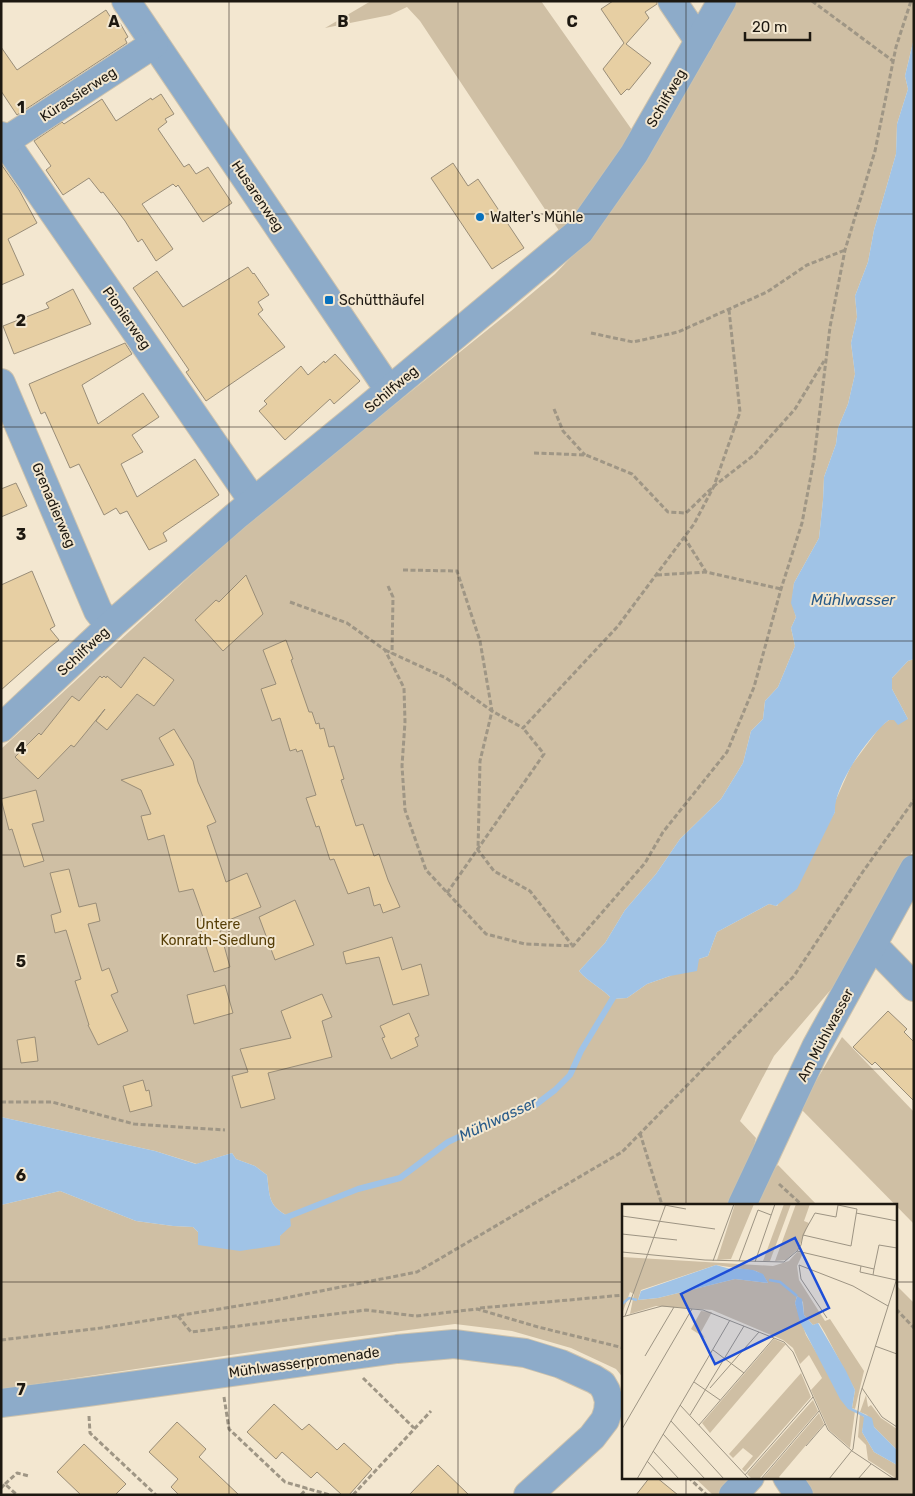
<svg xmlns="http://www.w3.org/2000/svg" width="915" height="1496" viewBox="0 0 915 1496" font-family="Rubik,sans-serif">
<rect width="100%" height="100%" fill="#f3e7d0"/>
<g fill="#cfbfa4">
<path d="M371,1h170l91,129 -21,37 -49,68 -142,-214 -13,-14 -17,8 -65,13z"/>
<path d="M735,1h179v37l-9,38 3,13 -11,35 -1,30 -22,76 -6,32 -13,34 2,21 -6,26 4,31 -7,30 -10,24 -2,16 -12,33 -1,23 -4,38 -25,45 -2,20 4,14 -5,11 4,18 -17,41 -13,14 -2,18 -12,12 -8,32 -22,36 -41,40 -24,35 -31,36 -20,33 -26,28c9,11 23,17 33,28l15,-1 20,-14 23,-8 29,-17 9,-3 9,-24 52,-28 8,2 58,-94 -1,-8 17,-38 29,-39 9,-7 19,-1 -16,-30v-11l16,-17 6,-2v189l-34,66 -46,72 -60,70 -34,65 16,17 -10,38 -13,29h-109v174l-8,-10 -45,-21 -59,-17 -57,-7 -124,16 -330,49v-184l59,-14 76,30 37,5 20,1 5,5 82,4 10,-19c-22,-11 -20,-19 -23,-42l-12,-9 -19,-7 -4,-6 -35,11 -42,-13 -154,-34v-368l249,-228 261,-210 44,-37 26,-27z"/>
<path d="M842,1037l72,75v112l-114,-116z"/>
<path d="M778,1165l39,40h-66l12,-26z"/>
<path d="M896,1285l18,18v192h-105l-12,-18h99z"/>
<path d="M694,1477h37l-13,18h-5z"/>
</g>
<g fill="#a0c3e6">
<path d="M914,38v621l-6,2 -16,17v11l16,30 -10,6 -4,-5h-5c-20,15 -56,67 -54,92l-38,77 -21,17 -7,-2 -52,28 -9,24 -9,3 -2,12 -27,5 -23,8 -20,14 -15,1c-10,-11 -24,-17 -33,-28l26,-28 20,-33 31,-36 24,-35 41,-40 22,-36 8,-32 12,-12 2,-18 13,-14 17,-41 -4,-18 5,-11 -5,-14 3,-20 25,-45 4,-38 1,-23 12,-33 2,-16 10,-24 7,-30 -4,-31 6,-26 -2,-21 13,-34 6,-32 22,-76 1,-30 11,-35 -3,-13z"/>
<path d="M1,1117l154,34 41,13 36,-11 4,6 19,7 12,9c3,23 1,31 23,42l1,9 -11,10v9l-40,6 -42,-6v-13l-5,-5 -20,-1 -37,-5 -76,-30 -59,14z"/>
</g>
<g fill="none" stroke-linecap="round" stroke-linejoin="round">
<path stroke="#a0c3e6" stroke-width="6" d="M282,1219l76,-30 42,-11 48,-36 38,-18 48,-18 21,-16 15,-15 11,-24 35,-58"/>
</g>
<g fill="#e7cfa3" stroke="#998d78">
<path d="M613,1h44v3l-12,8 4,6 -23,26 25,19 -22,27 -2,-1 -6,6 -18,-26 21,-26 -23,-34z"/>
<path d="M106,10l10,16 4,-3 8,14 -3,2 2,4 -110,72 -16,-24v-44l16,23z"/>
<path d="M161,94l13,20 -9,5 2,3 -9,7 26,38 5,-3 7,10 12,-7 24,36 -29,19 -25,-37 -2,2 -3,-3 -31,20 31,45 -17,12 -14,-22 -4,3 -13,-21 -22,-29 -2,1 -12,-15 -26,17 -17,-25 5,-4 -17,-25 28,-19 2,2 38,-25 14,22 35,-23 1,2z"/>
<path d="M453,163l15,23 10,-7 46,69 -32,21 -61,-91z"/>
<path d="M1,164l18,26 18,33 -29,16 16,36 -23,10z"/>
<path d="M248,267l5,7 1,-1 15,22 -11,7 5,8 -5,4 27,33 -79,54 -20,-29 3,-2 -56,-82 24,-17 26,36z"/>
<path d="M73,289l18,35 -77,30 -11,-28 46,-18 -3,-5z"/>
<path d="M125,343l7,11 -50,31 16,39 45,-31 16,24 -27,18 11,17 -22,12 16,33 58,-38 24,36 -56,38 4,8 -18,9 -22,-39 -7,3 -4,-6 -12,7 -25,-51 -9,4 -25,-56 -4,2 -12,-30z"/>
<path d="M335,354l25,27 -26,23 -4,-5 -45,41 -26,-29 8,-7 -3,-3 37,-35 7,9 16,-14 1,2z"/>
<path d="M16,483l11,23 -26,11v-28z"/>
<path d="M32,571l23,55 -5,3 9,11 -14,11 -44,39v-105z"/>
<path d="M246,575l17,39 -40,37 -28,-31 21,-20 3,2z"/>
<path d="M286,640l7,19 -2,1 18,52h3l4,12 3,-1 1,6 4,-1 5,19 5,-1 10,33 -3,1 15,46 7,-2 11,32 5,-2 9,26 12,27 -17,6 -3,-9 -6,2 -5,-19 -21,7 -14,-35 -4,1 -11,-34 -3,1 -10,-29 10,-3 -14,-45 -5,2 -1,-3 -6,2 -10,-33 -8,3 -11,-32 15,-5 -13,-34z"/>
<path d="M144,657l30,23 -20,26 -17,-12 -30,36 -11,-9 9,-12 -31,38 -3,-2 -33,34 -23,-22 24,-24 2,2 31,-39 7,5 21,-25 2,2 2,-2 2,2 1,-2 14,12z"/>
<path d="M174,729l19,32 5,21 18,40 -9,4 19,56 21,-9 14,34 -37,15 2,7 -6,2 10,36 -16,5 -16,-51 6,-1 -11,-31 -14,3 -15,-57 -16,5 -7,-24 10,-2 -10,-24 -20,-10 53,-15 -15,-27z"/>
<path d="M36,790l8,31 -12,3 12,37 -20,6 -12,-38 -3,1 -8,-31z"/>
<path d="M69,869l10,38 17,-4 4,18 -12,3 14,47 7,-3 9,24 -7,3 17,36 -30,14 -10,-20h1l-14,-44 6,-2 -15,-49 -11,3 -4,-18 10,-3 -11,-39z"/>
<path d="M295,900l19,45 -39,15 -16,-43z"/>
<path d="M392,937l10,33 19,-6 8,31 -36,10 -14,-48 -33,7 -3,-12z"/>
<path d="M225,985l8,28 -39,11 -7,-29z"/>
<path d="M322,994l10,23 -10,4 10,36 -64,16 7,26 -34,9 -9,-32 16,-4 -8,-23 51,-11 -10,-27z"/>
<path d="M888,1011l19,18 -3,3 10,10v59l-39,-39 -3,3 -19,-18z"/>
<path d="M409,1013l10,23 -4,2 3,8 -27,13 -9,-21 3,-1 -5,-11z"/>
<path d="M35,1037l3,24 -17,2 -4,-23z"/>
<path d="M143,1080l3,11 3,-1 3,16 -22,6 -7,-26z"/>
<path d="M274,1404l28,26 7,-6 28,26 7,-7 28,26 -23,26h-7l-25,-23 -6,6 -29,-26 -6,7 -29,-27z"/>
<path d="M177,1422l29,27 -7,8 40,38h-60l-8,-8 7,-8 -29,-27z"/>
<path d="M84,1444l42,40 -11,11h-34l-24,-23z"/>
<path d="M438,1465l31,30h-60z"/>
<path d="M650,1477h6l22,18h-42z"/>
</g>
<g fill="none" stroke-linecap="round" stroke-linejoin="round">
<g stroke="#ccc2ad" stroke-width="30">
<g id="minor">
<path d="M126,1l263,389"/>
<path d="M672,1l27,40"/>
<path d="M1,136l252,365"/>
<path d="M1,144l153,-100"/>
<path d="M1,383l97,228 12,15"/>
<path d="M1,728l109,-102 126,-110 126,-103 218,-182 54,-77 88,-153"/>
<path d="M873,945l41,42"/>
<path d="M742,1205l74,-158 98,-178"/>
<path d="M1,1403l86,-11 310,-43 57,-5 71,9 36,11 33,15 8,5 4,7 3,10 -1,10 -3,9 -13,17 -64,58"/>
<path d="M787,1477l12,18"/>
<path d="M733,1495l17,-18"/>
</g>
</g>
<g stroke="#9f9685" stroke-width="3" stroke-dasharray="5 2.5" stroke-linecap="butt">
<path d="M812,1l81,60"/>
<path d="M591,333l42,9 45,-10 89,-40 40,-27 38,-15"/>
<path d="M554,409l9,22 22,24"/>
<path d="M534,453l52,2 46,19 36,38 18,1 28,-27 40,-31 41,-46 29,-48"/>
<path d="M684,537l22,35 75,17"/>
<path d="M403,570l54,1 23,70 12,70 -12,50 -2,89 16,21 36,20 42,54"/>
<path d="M657,575l49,-3"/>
<path d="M388,586l5,11 -1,57"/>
<path d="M290,602l57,21 38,27 19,38 1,34 -3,44 3,44 21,60 60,64 39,10 48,2 72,-83 18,-31 64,-80 27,-65 27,-98 21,-66 12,-64 16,-132 15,-77 30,-99 21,-104 15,-46"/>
<path d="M385,650l61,28 46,33 31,17 95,-102 76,-102 20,-38 26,-74 -11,-102"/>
<path d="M447,893l97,-139 -21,-26"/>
<path d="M1,1102h51l82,22 91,6"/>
<path d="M640,1133l22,72"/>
<path d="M779,1184l23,21"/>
<path d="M480,1308l144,-13"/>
<path d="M896,1309l18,19"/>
<path d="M178,1316l13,16 175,-22 50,6 61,-7 61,18 86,21"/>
<path d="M1,1340l100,-12 174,-28 142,-28 205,-120 172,-176 68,-103 52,-73"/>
<path d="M363,1378l51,50"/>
<path d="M224,1397l5,32 56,53 45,13"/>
<path d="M89,1416l1,17 66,62"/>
<path d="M688,1477l19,18"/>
<path d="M5,1484l12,-11 12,3"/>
<path d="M1,1488l4,-4 12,11"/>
<path d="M301,1495l6,-7"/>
<path d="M353,1495l78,-84"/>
</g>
<use href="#minor" stroke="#8dabc9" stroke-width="28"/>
</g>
<path fill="none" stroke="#1d1810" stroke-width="1" stroke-opacity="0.55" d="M229,1v1494M458,1v1494M686,1v1204M1,214h913M1,427h913M1,641h913M1,855h913M1,1069h913M1,1282h623M896,1282h18M686,1477v18"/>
<g fill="#0871bd" stroke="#f3e7d0" stroke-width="2">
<circle cx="480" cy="217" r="5"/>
<rect x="324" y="295" width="10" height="10" rx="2.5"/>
</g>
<g text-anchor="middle" stroke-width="4" stroke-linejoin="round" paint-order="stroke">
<g font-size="14" fill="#1d1810" stroke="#f3e7d0">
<text transform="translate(78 94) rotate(-33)" y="5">Kürassierweg</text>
<text transform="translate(666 98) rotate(-60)" y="5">Schilfweg</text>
<text transform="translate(258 196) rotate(56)" y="5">Husarenweg</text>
<text transform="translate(127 318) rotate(55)" y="5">Pionierweg</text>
<text transform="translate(391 389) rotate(-40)" y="5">Schilfweg</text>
<text transform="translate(54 505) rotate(67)" y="5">Grenadierweg</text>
<text transform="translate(83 651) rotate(-43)" y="5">Schilfweg</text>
<text transform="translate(825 1035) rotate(-62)" y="5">Am Mühlwasser</text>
<text transform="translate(304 1362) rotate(-8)" y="5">Mühlwasserpromenade</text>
</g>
<g font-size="14" fill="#1d1810" stroke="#f3e7d0" text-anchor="start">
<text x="490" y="222">Walter's Mühle</text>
<text x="339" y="305">Schütthäufel</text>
</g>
<g font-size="14" fill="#573f08" stroke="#f3e7d0">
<text x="218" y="929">Untere<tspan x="218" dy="16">Konrath-Siedlung</tspan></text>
</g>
<g font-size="15" font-style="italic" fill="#275a88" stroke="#f3e7d0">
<text x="853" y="605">Mühlwasser</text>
<text transform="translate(498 1119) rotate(-25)" y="5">Mühlwasser</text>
</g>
</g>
<g transform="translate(622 1204)">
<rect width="275" height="275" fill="#f3e7d0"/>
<path d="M113,0h19l-23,55 -14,1zM162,0h7l-21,57h-7zM174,0h14l-6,17 5,2 -11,26 -12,11 -11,1zM175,48l6,1 -6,13 2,14 26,41 5,-2 34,52 -9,38 -3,-1 3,-18 -30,-57 -6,-10 -6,2 -9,-10 -1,-13 -6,-6 -2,7 11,32 22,37 23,37 4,2 -5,37 -21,-18 -18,-40 11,-12 -13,-23 -9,9 -7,-16 -10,-8 -71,-30 -56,-4 -26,8 4,-20 -4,-2 -8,22v-57l151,9 16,-5zM94,61l40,6 7,4 5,8 -33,-4 -77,19 -20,2 3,-10zM79,107l11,1 -11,20 4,6 -14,-9zM152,135l12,5 -76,89 -8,-10zM179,169l10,24 -66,75 -3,-3 11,-13 -10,-8 -10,10 -4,-4zM244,191l2,12 3,-2 10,13 16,11v21l-23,-23 -7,-12 -7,-3zM191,196l5,11 -59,68h-7l-5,-5zM197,209l5,11 -45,53 2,2h-19zM238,209l5,5 -3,14 12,20 23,13v14l-29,-19 -2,-15 -8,-8z" fill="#cfbfa4" fill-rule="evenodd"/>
<path d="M94,61l18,5 2,-2 17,2 10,4 5,9 -33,-4 -77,19 -20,2 3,-9zM175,92l5,3 2,16 9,10 5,-2 28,48 9,19 -3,18 20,10 2,9 23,23v15l-23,-13 -12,-20 2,-15 -16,-8 -8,-10 -40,-77 -5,-19z" fill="#a0c3e6"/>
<path fill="none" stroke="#a0c3e6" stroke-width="2.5" d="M147,76l11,2 17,14M0,100l7,-6 8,2"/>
<path fill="none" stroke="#9d9483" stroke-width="1" d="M37,0l27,5M234,9l41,8M0,12l93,13M0,30l55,6M175,47l77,18 -1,6M0,48l83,8 79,2 13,-11 4,-6 2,-10 3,-6 9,-16 21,4 2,-12 19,4 -6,37 -48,-11M91,57l21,-57M117,57l19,-51 13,5M133,58l20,-58M239,62l-1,6 36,8M252,65l5,-24 18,3M3,112l41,-112M0,113l40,-11 41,4 81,32 9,10 35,78 24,21 42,28M205,114l-26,-39 -2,-14 54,21 35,20M253,142l22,8M91,146l31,23M23,152l29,-49M72,178l26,18M88,184l49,-56M240,184l20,29 15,10M58,201l69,74M68,211l54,-89M49,217l53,58M77,221l75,-87M0,225l70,-120M41,230l42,45M184,242l19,-22M31,247l26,28M25,257l17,18M123,271l68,-78M15,275l93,-159M139,275l58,-68M207,275l24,-30 7,-54 37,-117M236,275l13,-15"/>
<path fill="#1d4ed8" fill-opacity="0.15" stroke="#1d4ed8" stroke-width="2.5" d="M173,34l34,70 -114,56 -34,-70z"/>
<rect width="275" height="275" fill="none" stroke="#1d1810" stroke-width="2.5"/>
</g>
<g font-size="16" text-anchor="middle" font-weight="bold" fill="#1d1810" stroke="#f3e7d0" stroke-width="4" stroke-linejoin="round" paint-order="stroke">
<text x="114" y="27">A</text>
<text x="343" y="27">B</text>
<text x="572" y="27">C</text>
<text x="21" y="113">1</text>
<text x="21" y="326">2</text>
<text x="21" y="540">3</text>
<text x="21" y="754">4</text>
<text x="21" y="967">5</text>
<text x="21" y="1181">6</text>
<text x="21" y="1395">7</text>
</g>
<rect width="915" height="1496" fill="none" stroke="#1d1810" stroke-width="5"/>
<path d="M745 32v8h65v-8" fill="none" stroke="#1d1810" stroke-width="2.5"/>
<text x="752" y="32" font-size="15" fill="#1d1810" stroke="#f3e7d0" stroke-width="4" paint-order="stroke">20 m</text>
</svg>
